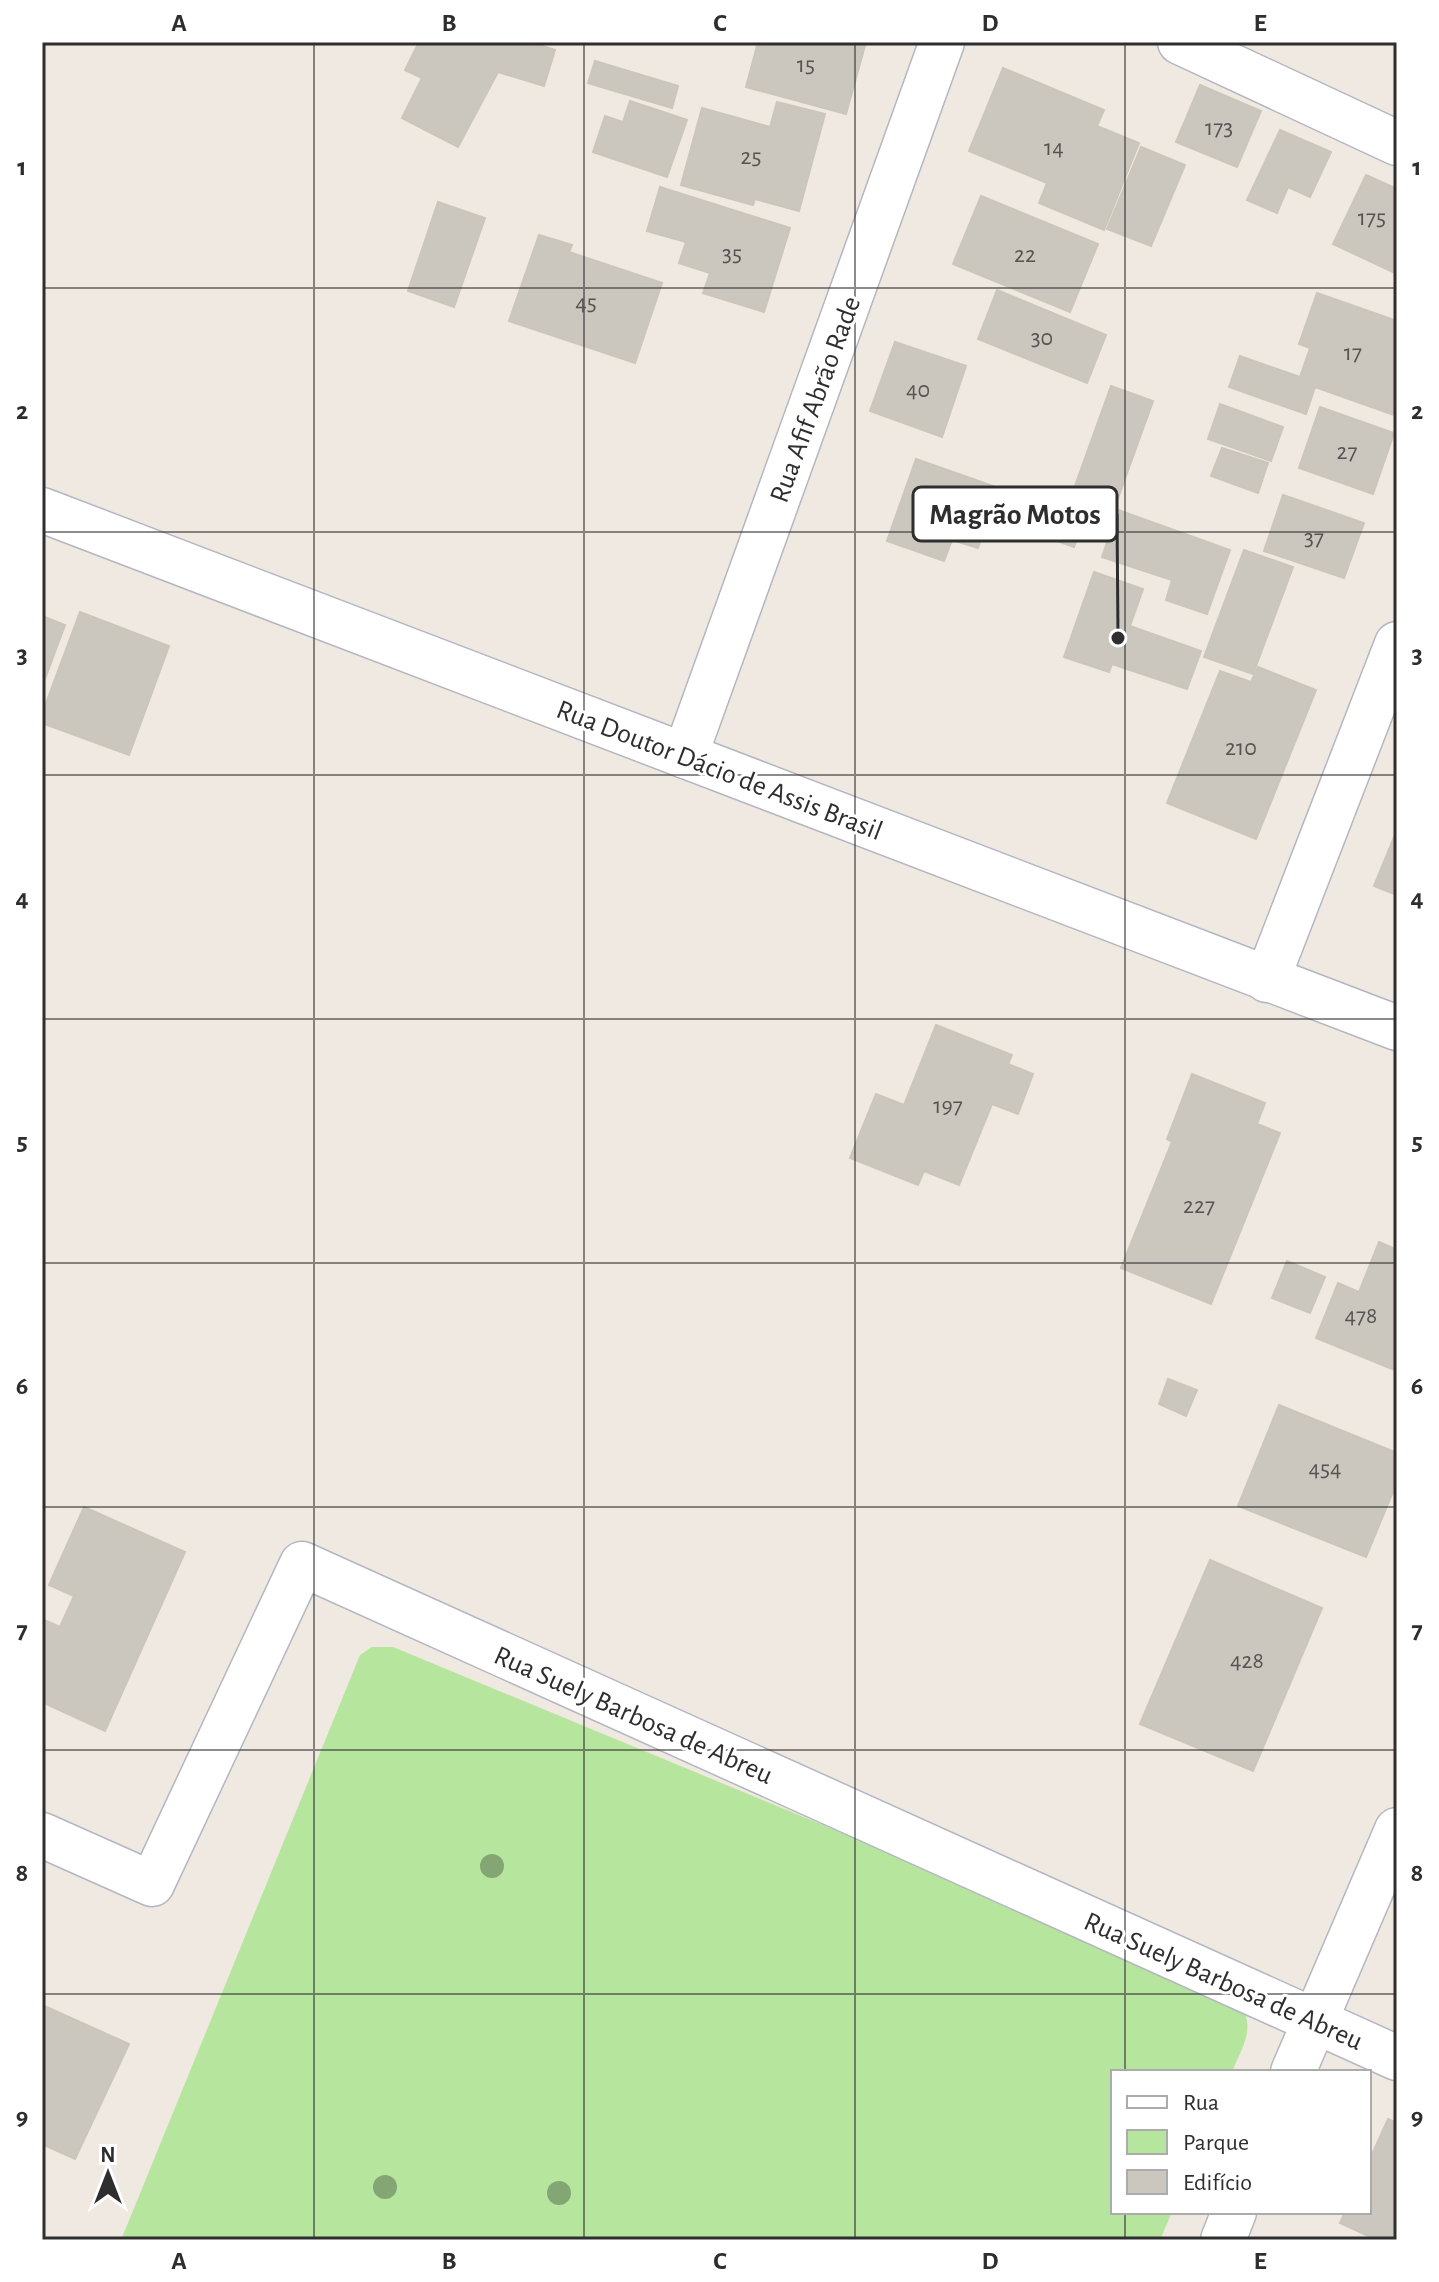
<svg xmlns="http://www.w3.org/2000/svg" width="1439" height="2282" viewBox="0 0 1439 2282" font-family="'Alegreya Sans',sans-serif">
<rect width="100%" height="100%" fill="#efe9e1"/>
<path fill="#b6e59e" d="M372,1647h21l843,349c21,30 9,45 -4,76h-119v140h59l-12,28h-1039l239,-585z"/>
<g fill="#cbc7bf" stroke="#cbc5ba" stroke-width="2">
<path d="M419,42h110l26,8 -11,36 -46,-14 -40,75 -56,-29 20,-40 -17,-8z"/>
<path d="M758,42h108l-20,72 -100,-27z"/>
<path d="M595,61l83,25 -6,22 -84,-25z"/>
<path d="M1003,68l101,42 -7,16 42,17 -35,87 -65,-27 8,-20 -78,-32z"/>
<path d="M1200,85l61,26 -24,56 -61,-25z"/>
<path d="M630,101l57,19 -20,57 -74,-25 12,-36 18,6z"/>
<path d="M777,102l48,12 -26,97 -44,-12 -2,6 -72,-20 21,-77 68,19z"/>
<path d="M1280,130l51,22 -21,45 -22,-10 -11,26 -30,-13z"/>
<path d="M1141,147l44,18 -34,81 -44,-17z"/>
<path d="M1366,175l31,14v85l-64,-30z"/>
<path d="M660,187l130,41 -26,84 -61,-19 7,-20 -31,-10 7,-21 -39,-11z"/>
<path d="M981,196l117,48 -28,68 -117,-48z"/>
<path d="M438,202l47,16 -31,89 -46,-16z"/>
<path d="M539,235l33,10 -3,7 93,31 -27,80 -126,-42z"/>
<path d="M997,290l109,45 -19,48 -109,-44z"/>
<path d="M1317,293l80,28v95l-82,-29 -9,27 -77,-27 11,-31 60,21 10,-29 -11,-4z"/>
<path d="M895,342l71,24 -24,71 -72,-26z"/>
<path d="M1111,386l42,15 -40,111 -42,-15z"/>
<path d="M1220,404l63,23 -12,34 -63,-22z"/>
<path d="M1320,407l74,26 -21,61 -74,-26z"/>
<path d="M1222,448l46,15 -10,30 -47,-17z"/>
<path d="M916,459l83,29 -21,60 -26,-8 -8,21 -57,-20z"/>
<path d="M1044,495l43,16 -13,36 -43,-15z"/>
<path d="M1283,495l81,28 -20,55 -80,-27z"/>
<path d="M1118,510l112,40 -23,64 -41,-14 6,-20 -70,-23z"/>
<path d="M1244,550l49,17 -40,107 -49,-17z"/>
<path d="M1094,572l49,17 -13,37 71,25 -14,38 -75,-25 -3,8 -45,-15z"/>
<path d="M80,612l89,34 -40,109 -87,-32v-9z"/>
<path d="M42,616l23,9 -23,62z"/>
<path d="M1258,667l58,23 -60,149 -89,-36 53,-132 31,11z"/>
<path d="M1397,830v65l-23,-9z"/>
<path d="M936,1025l76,30 -4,9 25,10 -15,40 -26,-10 -33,81 -35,-14 -6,14 -68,-27 26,-64 28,11z"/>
<path d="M1192,1074l73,29 -8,21 23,9 -69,171 -90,-36 51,-126 -5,-3z"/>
<path d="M1379,1242l18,8v121l-81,-33 22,-55 21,9z"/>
<path d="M1287,1261l38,16 -15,36 -38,-15z"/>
<path d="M1168,1379l29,11 -11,26 -27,-12z"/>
<path d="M1279,1405l118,48v29l-31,75 -128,-51z"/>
<path d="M84,1507l101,45 -80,179 -63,-29v-83l18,8 14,-31 -25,-11z"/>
<path d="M1210,1560l112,48 -69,163 -113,-47z"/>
<path d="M42,2005l87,39 -54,115 -33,-15z"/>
<path d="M1388,2119l9,4v117h-20l-37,-17 5,-11h24v-51z"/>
</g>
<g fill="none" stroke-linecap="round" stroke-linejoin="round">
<g stroke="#b4b7c1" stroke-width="47">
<g id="minor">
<path d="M42,510l1355,518"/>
<path d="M685,756l257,-714"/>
<path d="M1267,980l130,-336"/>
<path d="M42,1835l110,49 150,-320 1095,494"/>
<path d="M1293,2072l104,-242"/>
<path d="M1223,2240l11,-28"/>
</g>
</g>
<g stroke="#b4b7c1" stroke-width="47">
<path id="tertiary" d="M1180,42l217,101"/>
</g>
<use href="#minor" stroke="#fff" stroke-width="44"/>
<use href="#tertiary" stroke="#fff" stroke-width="44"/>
</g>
<g fill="#84a574">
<circle cx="492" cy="1866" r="12"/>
<circle cx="385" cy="2187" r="12"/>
<circle cx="559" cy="2193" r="12"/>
</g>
<path fill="none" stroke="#2e2e2e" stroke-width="2" stroke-opacity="0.55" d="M314,42v2198M584,42v2198M855,42v2198M1125,42v2030M42,288h1355M42,532h1355M42,775h1355M42,1019h1355M42,1263h1355M42,1507h1355M42,1750h1355M42,1994h1355M1125,2212v28"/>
<g text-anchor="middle" stroke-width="6" stroke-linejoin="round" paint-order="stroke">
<g font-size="24" fill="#555452">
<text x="806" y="72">15</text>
<text x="1219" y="135">173</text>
<text x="1054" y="155">14</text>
<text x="751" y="164">25</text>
<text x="1372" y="225">175</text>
<text x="732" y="261">35</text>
<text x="1025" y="262">22</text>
<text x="586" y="310">45</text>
<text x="1042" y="345">30</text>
<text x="1353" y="360">17</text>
<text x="918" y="397">40</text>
<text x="1347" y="459">27</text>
<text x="1314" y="545">37</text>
<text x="1241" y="755">210</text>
<text x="948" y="1113">197</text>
<text x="1199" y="1213">227</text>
<text x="1361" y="1323">478</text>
<text x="1325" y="1476">454</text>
<text x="1247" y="1668">428</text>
</g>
<g font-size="28" fill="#2e2e2e" stroke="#fff">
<text transform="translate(814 399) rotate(-70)" y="10">Rua Afif Abrão Rade</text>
<text transform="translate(720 769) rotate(21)" y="10">Rua Doutor Dácio de Assis Brasil</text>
<text transform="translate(634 1714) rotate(24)" y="10">Rua Suely Barbosa de Abreu</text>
<text transform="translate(1224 1980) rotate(24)" y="10">Rua Suely Barbosa de Abreu</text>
</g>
</g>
<path fill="none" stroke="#2e2e2e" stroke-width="3" d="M1118 638L1117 514"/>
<circle fill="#2e2e2e" stroke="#fff" stroke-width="3" cx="1118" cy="638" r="8"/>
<rect fill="#fff" stroke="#2e2e2e" stroke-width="3" x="913" y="487" width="204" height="54" rx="8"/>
<g font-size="30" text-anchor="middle" font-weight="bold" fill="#2e2e2e">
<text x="1015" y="524">Magrão Motos</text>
</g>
<rect width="1439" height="2282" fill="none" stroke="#ffffff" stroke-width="88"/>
<rect x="1111" y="2070" width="260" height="144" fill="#ffffff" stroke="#ababab" stroke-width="2"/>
<rect x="1127" y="2096" width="40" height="12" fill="#ffffff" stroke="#ababab" stroke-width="2"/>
<text x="1183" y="2110" font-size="24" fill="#2e2e2e">Rua</text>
<rect x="1127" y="2130" width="40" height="24" fill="#b6e59e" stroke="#ababab" stroke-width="2"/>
<text x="1183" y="2150" font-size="24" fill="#2e2e2e">Parque</text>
<rect x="1127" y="2170" width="40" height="24" fill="#cbc7bf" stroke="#ababab" stroke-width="2"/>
<text x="1183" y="2190" font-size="24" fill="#2e2e2e">Edifício</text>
<g transform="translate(108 2174)" stroke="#ffffff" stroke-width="6" paint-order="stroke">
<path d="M0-6L14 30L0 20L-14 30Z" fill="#2e2e2e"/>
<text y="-12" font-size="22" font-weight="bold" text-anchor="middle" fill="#2e2e2e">N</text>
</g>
<rect x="44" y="44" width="1351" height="2194" fill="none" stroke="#2e2e2e" stroke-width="3"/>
<g font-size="26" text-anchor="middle" font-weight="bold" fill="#2e2e2e">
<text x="179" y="31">A</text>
<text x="449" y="31">B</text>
<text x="720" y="31">C</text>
<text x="990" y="31">D</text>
<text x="1260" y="31">E</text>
<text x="22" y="175">1</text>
<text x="1417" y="175">1</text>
<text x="22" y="419">2</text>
<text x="1417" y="419">2</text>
<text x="22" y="663">3</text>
<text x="1417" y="663">3</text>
<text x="22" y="906">4</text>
<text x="1417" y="906">4</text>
<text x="22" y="1150">5</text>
<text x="1417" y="1150">5</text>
<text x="22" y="1394">6</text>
<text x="1417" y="1394">6</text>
<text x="22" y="1638">7</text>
<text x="1417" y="1638">7</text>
<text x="22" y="1881">8</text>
<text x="1417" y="1881">8</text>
<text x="22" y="2125">9</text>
<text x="1417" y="2125">9</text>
<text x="179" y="2269">A</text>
<text x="449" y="2269">B</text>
<text x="720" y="2269">C</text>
<text x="990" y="2269">D</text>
<text x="1260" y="2269">E</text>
</g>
</svg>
